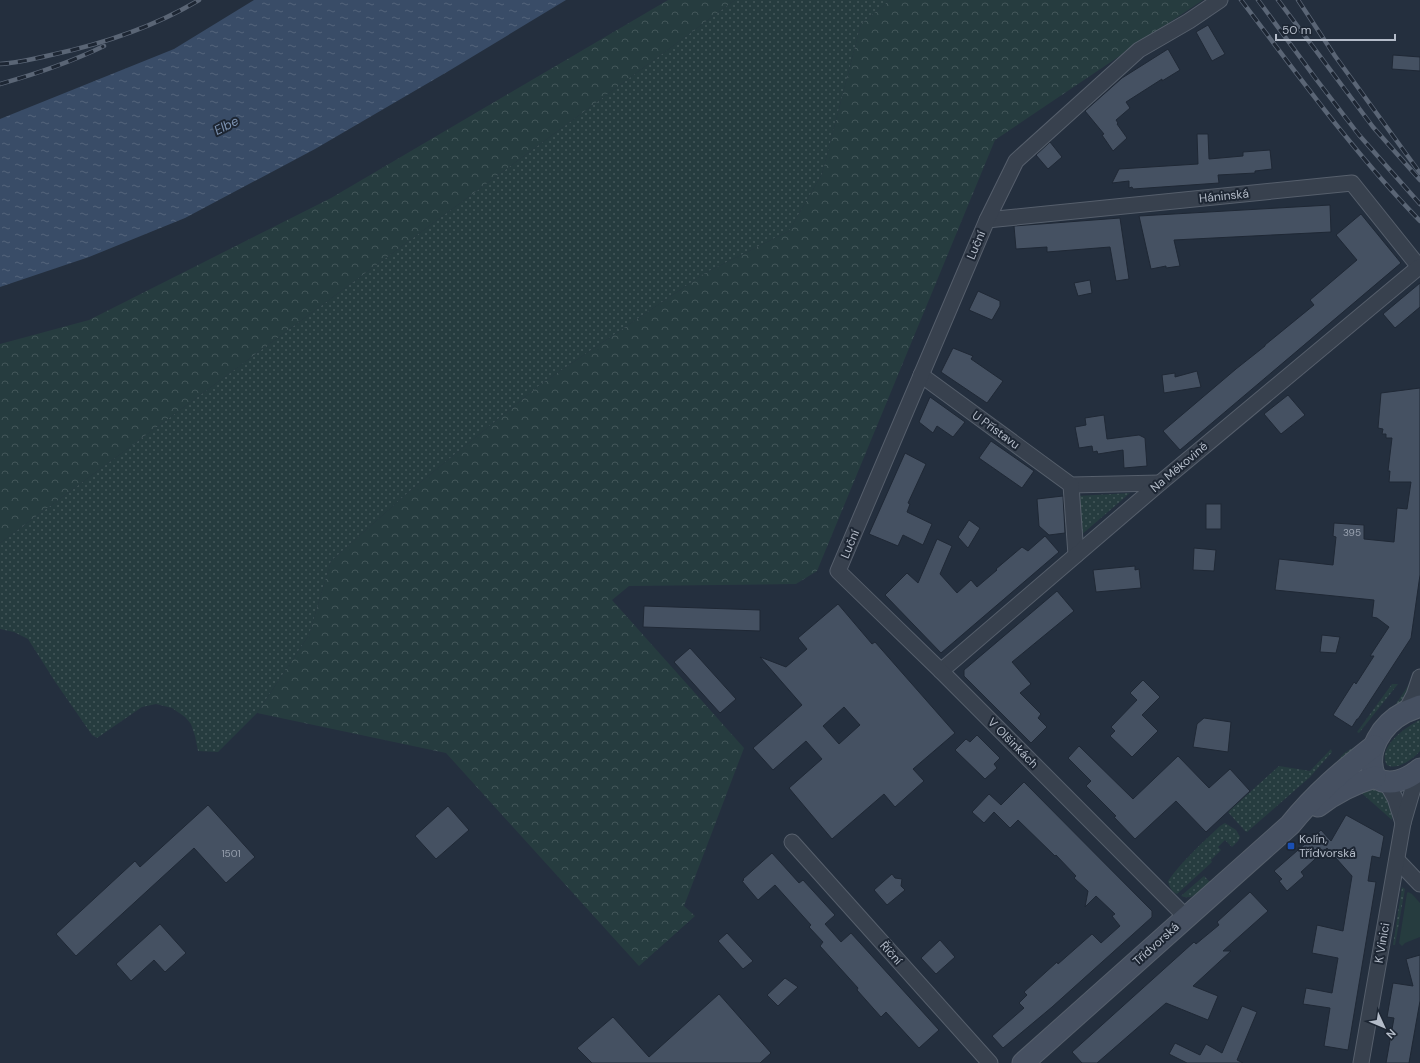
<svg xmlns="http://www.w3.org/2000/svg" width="1420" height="1063" viewBox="0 0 1420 1063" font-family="'DM Sans',sans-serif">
<defs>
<pattern id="grass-dots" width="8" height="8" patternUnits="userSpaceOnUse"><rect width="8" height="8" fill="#263c3f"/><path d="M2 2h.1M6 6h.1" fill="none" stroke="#435659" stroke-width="1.8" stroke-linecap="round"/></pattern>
<pattern id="forest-crowns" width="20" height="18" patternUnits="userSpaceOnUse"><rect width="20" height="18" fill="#263c3f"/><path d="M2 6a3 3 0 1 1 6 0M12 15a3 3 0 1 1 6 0" fill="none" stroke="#435659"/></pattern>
<pattern id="water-ripples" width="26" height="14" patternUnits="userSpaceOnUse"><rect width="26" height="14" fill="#394c67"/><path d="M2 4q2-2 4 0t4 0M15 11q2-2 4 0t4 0" fill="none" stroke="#53647b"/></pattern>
</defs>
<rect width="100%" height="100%" fill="#242f3e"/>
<g fill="url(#grass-dots)">
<path d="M735,0h155l-29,24 -39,150 -33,57 -84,42 -164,111 -130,106 -80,71 -22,74 -52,78 -39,39 -20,-1 -3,-15 -4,-12 -6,-7 -13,-9 -16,-4 -14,3 -45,31 -5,-3 -36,-52 -28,-44 -14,-7 -14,-3v-86z"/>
<path d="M1130,493l-50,43 -3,-40z"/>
<path d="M1392,684h6l-39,49 -2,-1z"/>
<path d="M1409,684l2,1 -4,12 -34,38 -35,27c4,-11 13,-12 22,-18 21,-15 36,-40 49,-60z"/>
<path d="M1420,720v31c-7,8 -23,20 -33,14 -11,-18 20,-39 33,-45z"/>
<path d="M1331,749l1,3 -22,25 -63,55 -2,-1 -17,-19 51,-46 31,5z"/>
<path d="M1366,786l16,2 10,21v11l-35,-31z"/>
<path d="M1225,823l11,7 4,7 -2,4 -6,6 -7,-7 -7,7 3,3 -10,10 1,2 -35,32c-5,-1 -8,-8 -9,-13 14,-20 34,-38 52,-55z"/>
<path d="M1204,876l7,7c-9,7 -18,18 -30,13z"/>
<path d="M1402,887l3,2 -10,56h-2z"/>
</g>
<g fill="url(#forest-crowns)">
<path d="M668,0h67l-735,543v-199l89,-24 242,-122z"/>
<path d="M890,0h313l-208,140 -178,431 -21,13 -167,2 -17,14 132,148 -60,158 11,10 -56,50 -193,-213 -189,-40 52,-78 22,-74 80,-71 130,-106 164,-111 84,-42 33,-57 39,-150z"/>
</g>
<path fill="#263c3f" d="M1408,892l4,2 8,9v34l-15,6 -3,3 -3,-3 8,-50z"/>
<path fill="url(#water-ripples)" d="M254,0h312l-119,72 -132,77 -130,69 -96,39 -89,30v-168l174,-70z"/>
<g fill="#455162" stroke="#1f2835" fill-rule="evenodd">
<path d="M1208,25l17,29 -13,7 -16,-29z"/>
<path d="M1168,49l12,21 -18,11v-2l-36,23 4,6 -14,12 2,3 -1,1 10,14 -14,13 -11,-16 2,-1 -19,-23 37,-33z"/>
<path d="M1393,55l27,2v14l-28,-2z"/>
<path d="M1197,134h11l1,25 34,-3v-4l27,-2 2,19 -17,2v2l-37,2 1,8 -86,6 -1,-2 -3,1v-7l-17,2 7,-14 79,-5z"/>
<path d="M1050,142l12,15 -14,12 -12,-14z"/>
<path d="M1330,205l1,27 -157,8 6,26 -14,2v-2l-15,3 -12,-53z"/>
<path d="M1361,214l40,49 -221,187 -17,-19 73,-62 29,-23v-1l49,-40 -4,-5 47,-40 -21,-25z"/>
<path d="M1120,218l9,61 -13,2 -6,-34 -63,5v-5l-31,2 -2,-23z"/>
<path d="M1090,280l2,13 -14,3 -4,-13z"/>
<path d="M1420,283v24l-25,21 -12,-14z"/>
<path d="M978,291l22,10v5l-8,14 -23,-10z"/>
<path d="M953,348l20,8 -2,3 32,22 -16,22 -46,-31z"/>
<path d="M1197,371l4,16 -37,6 -2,-18 13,-2v4z"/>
<path d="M1420,388v187l-9,63 -53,81h-1l-5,8 -19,-12 21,-33 2,2 18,-28h-4l19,-29 -12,-9 -5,-1 2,-17 -99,-10 4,-31 54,6 3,-28 -3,-1 1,-13 30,2v14l30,3 3,-34 10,1 4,-27h-22l1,-11h-2l4,-33h-6v-4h-4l1,-5 -5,-1 3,-35z"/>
<path d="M1288,395l17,20 -24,19 -17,-20z"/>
<path d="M930,397l35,25 -12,15 -16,-11 -4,7 -14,-11z"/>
<path d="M1104,415l3,24 32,-4 6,3 2,28 -23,2 -1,-18 -25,4 -1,-3 -4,1 -1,-6 -13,2 -4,-21 11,-2 -1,-7z"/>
<path d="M991,441l43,30 -12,17 -43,-30z"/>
<path d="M905,453l21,11 -18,39 2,1 -3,8 25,12 -9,21 -20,-10 -5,11 -29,-12z"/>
<path d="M1063,496l2,37 -16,2 -10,-9 -2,-27z"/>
<rect x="1206" y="504" width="15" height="25"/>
<path d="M969,520l11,8 -12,20 -10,-11z"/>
<path d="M1045,536l14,16 -118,101 -56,-58 22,-22 11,10 19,-44 15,7 -12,28 17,19 14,-13 6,7 20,-17 -1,-1 26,-22 6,4z"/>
<path d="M1194,548l22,2 -2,21 -21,-1z"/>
<path d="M1135,566v4l4,-1 2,19 -45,4 -3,-22z"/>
<path d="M1057,591l17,20 -62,51 19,22 -11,9 21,21 -3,4 9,9 -16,16 -67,-67v-6z"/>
<path d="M838,604l34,40 3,-2 80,91 -42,36 11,12 -29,26 -11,-13 -52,45 -43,-51 33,-29 -16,-18 -33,29 -20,-22 49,-43 -42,-48 26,10 21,-18 -9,-11zM844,707l16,18 -21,19 -16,-18z"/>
<path d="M644,606l116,4v21l-117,-4z"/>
<path d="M1322,635l18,2 -4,16 -16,-1z"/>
<path d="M690,648l46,51 -16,14 -46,-51z"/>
<path d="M1143,680l17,17 -18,18 16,16 -26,26 -22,-21 5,-5 -4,-4 26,-27 -7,-7z"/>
<path d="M1204,718l27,4 -3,30 -35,-5 4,-23z"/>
<path d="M977,735l23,23 -6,6 3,4 -12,11 -30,-29 11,-11 4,3z"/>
<path d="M1079,746l54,53 45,-43 31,32 21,-19 20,22 -44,41 -30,-31 -41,38 -21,-22 2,-1 -30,-30 5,-5 -23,-23z"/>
<path d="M1024,782l128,129v6l-100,90 -49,41 -11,-12 32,-28 -5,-5 8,-8 -3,-3 33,-30 1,2 34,-30 9,9 19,-17 -8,-10 3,-2 -19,-18 -11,11 3,-16 -14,-13 2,-2 -20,-21 -1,1 -37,-36 -8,8 -16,-16 -10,11 -12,-11 17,-18 12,11z"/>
<path d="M208,805l47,52 -29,26 -32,-35 -118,108 -20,-22 79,-73 5,6z"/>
<path d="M448,806l21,24 -33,29 -21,-23z"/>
<path d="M1346,815l38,21 -4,22 -8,-2 -4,25 8,1 -28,168 -24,-4 6,-38 -27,-4 3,-16 26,5 6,-35 -26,-5 5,-28 26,6 9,-55 -25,-28 -26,24 3,4 -17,15 -8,-10 3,-2 -8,-8 47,-41 10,11z"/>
<path d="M772,853l27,30 4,-3 32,35 -10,9 16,18 10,-9 88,97 -20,18 -33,-36 -5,5 -24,-27 1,-2 -38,-42 3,-4 -14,-15 2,-2 -36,-40 -17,15 -16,-19 2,-1 -1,-1z"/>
<path d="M892,874l3,4 7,1 -1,7 4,4 -18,15 -13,-15z"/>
<path d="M1250,892l18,19 -45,40h8l-38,35 25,10 -10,24 -42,-17 -69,60h-15l-10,-11 122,-110 2,2 23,-19 -2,-3z"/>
<path d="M160,924l26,29 -21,19 -11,-12 -23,21 -15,-17z"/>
<path d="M727,933l26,28 -10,8 -25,-28z"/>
<path d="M940,940l15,17 -19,17 -15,-16z"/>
<path d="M1420,955v46l-11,62h-23l8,-45 -7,-1 6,-34 20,3 -7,-27z"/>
<path d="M785,978l13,9 -20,19 -11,-11z"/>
<path d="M719,994l52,59 -11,10h-168l-15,-15 36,-31 36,40z"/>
<path d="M1242,1006l15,6 -20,48 6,3h-56l-18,-9 6,-11 25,12 6,-11 16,9z"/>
</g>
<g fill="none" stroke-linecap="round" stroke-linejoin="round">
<g stroke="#565f6c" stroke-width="17">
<g id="minor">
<path d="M987,220l365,-37 68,85"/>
<path d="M921,375l150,110 89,-2"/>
<path d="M1071,485l5,70"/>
<path d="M941,671l219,-188 259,-216"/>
<path d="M1405,712l9,-17 6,-18"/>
<path d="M1386,782l9,16 8,25"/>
<path d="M792,842l198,221"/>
<path d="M1397,860l23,24"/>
<path d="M1186,917l-245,-246 -103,-100 149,-351 29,-59 123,-111 50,-29 31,-21"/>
<path d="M1361,1063l42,-240 15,-52"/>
</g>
</g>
<g stroke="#565f6c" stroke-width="23">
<g id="secondary">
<path d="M1420,706c-5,2 -10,4 -15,6 -23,12 -41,39 -30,65 14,11 33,2 45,-8"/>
<path d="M1318,806c17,-13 37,-23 57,-29"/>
<path d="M1023,1063l267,-238c25,-31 52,-54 84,-79"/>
</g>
</g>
<use href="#minor" stroke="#38414e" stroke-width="15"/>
<use href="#secondary" stroke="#465061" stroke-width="21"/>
<g stroke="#5a6575" stroke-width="4.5">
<g id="rail">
<path d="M1241,0c57,75 113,153 179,221"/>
<path d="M1258,0l58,79 43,56 61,69"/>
<path d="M1278,0l95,127 47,53"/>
<path d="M1298,0l37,56 85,117"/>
<path d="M0,64c17,-1 34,-5 51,-9 51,-11 103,-28 148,-55"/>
<path d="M0,84c36,-10 71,-22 104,-38"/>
</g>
</g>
<use href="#rail" stroke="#1d2633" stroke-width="3" stroke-dasharray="9" stroke-linecap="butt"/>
</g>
<rect fill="#1a4fb4" stroke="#1d2633" stroke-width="1.5" x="1287" y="842" width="8" height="8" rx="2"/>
<g text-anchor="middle" stroke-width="4" stroke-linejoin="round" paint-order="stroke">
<g font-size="10" fill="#98a1af">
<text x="1352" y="536">395</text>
<text x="231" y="857">1501</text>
</g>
<g font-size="12" fill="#b4bcc9" stroke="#1d2633">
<text transform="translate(1224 196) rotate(-6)" y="4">Háninská</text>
<text transform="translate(976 245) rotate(-67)" y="4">Luční</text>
<text transform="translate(996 430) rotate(36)" y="4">U Přístavu</text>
<text transform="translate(1179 467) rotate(-40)" y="4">Na Měkovině</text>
<text transform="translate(850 544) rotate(-67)" y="4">Luční</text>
<text transform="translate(1013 743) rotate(45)" y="4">V Olšinkách</text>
<text transform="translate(1382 943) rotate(-80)" y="4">K Vinici</text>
<text transform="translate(1156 944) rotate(-42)" y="4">Třídvorská</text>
<text transform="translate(891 953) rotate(48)" y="4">Říční</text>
</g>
<g font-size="12" fill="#b4bcc9" stroke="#1d2633" text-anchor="start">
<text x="1299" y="843">Kolín,<tspan x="1299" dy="14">Třídvorská</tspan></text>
</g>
<g font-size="13" font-style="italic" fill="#7c92b1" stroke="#1d2633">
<text transform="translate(226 125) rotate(-27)" y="5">Elbe</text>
</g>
</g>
<g transform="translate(1384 1027) rotate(134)" stroke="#1d2633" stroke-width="3" paint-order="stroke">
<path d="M0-3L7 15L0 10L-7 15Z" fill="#b4bcc9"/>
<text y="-6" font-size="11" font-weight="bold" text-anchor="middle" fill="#b4bcc9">N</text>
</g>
<path d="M1276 34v6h119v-6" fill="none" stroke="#b4bcc9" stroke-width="2"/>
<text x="1282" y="34" font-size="12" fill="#b4bcc9" stroke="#1d2633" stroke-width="3" paint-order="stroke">50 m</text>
</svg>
